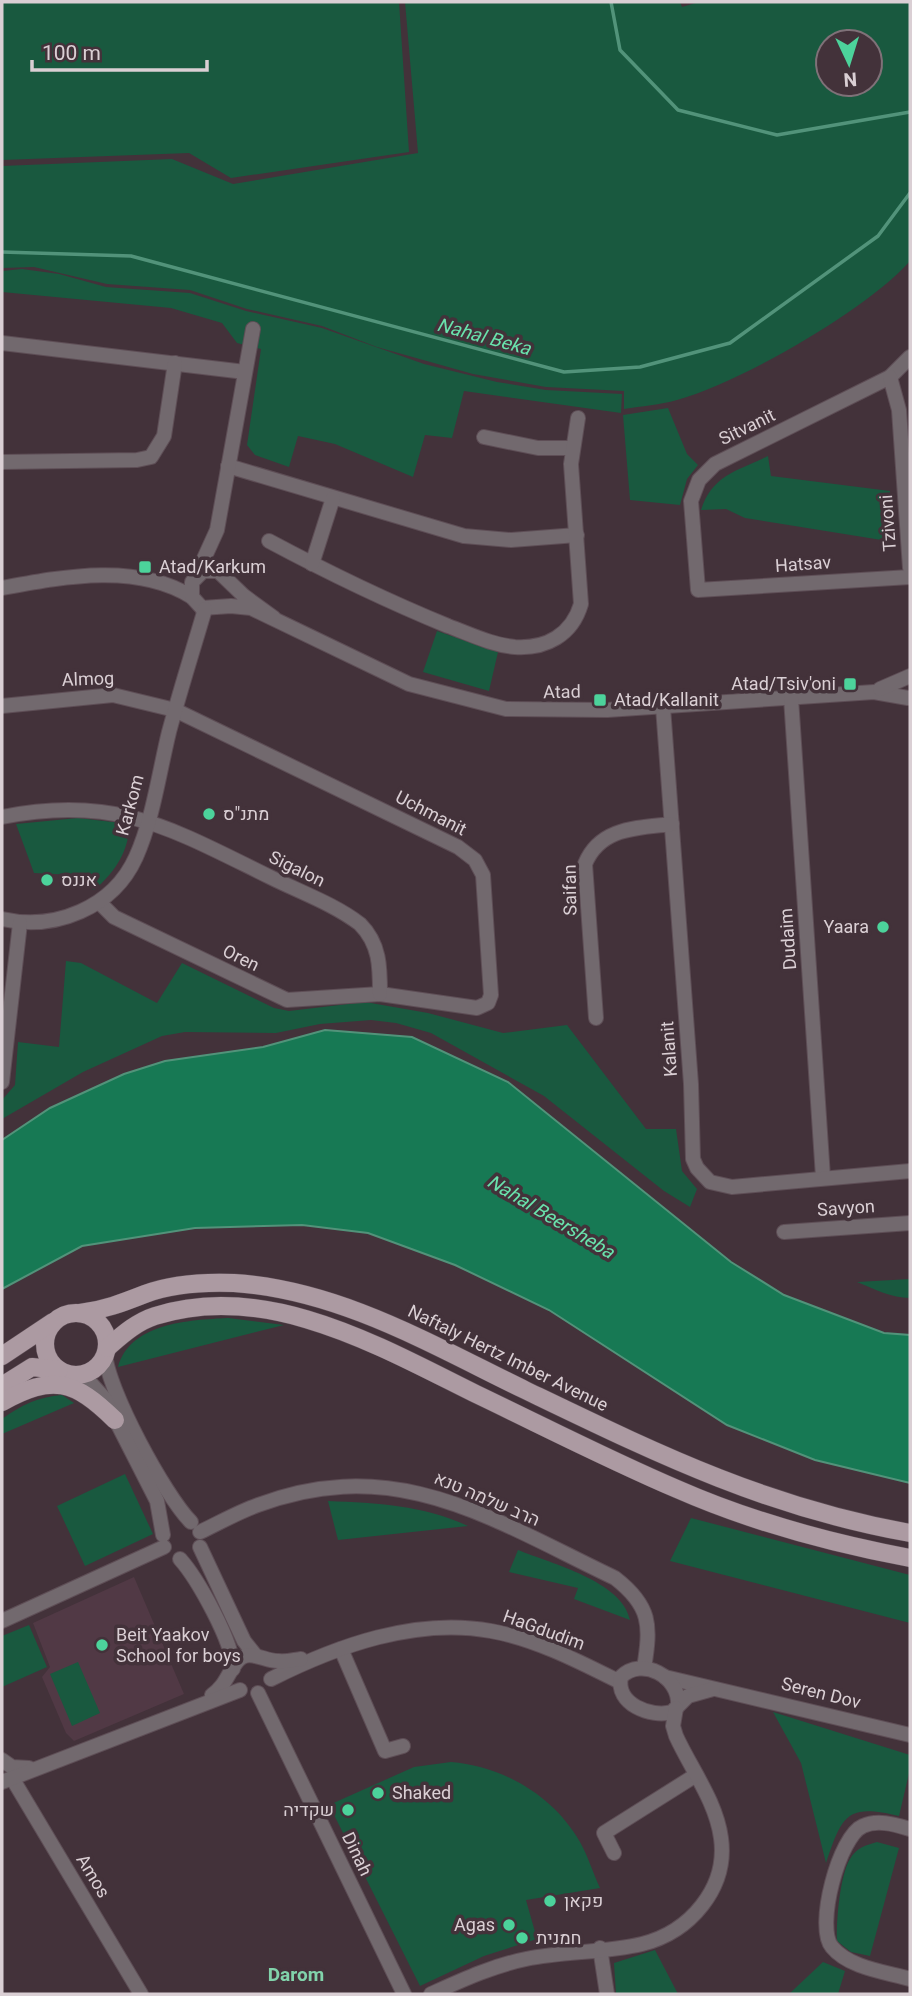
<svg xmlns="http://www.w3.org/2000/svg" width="912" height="1996" viewBox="0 0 912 1996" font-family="Georgia,Heebo,serif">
<rect width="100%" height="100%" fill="#43323a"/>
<path fill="#513945" d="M134,1577l50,117 -110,47 -8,-8 -24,-56 8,-10 -17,-44z"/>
<g fill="#19593f" fill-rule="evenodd">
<path d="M2,2h397l10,150 -178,26 -42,-25 -187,7z"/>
<path d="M405,2h275l2,5 17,-5h211v259c-43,49 -169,121 -233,139 -17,5 -35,6 -53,9v-18l-78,-4 -73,-13 -96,-27 -55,-21 -75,-17 -57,-19 -83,-6 -73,-17 -32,1v-102l170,-7 61,25 185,-31zM828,42h42v42h-42z"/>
<path d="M22,269l37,5 47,13 84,6 56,18 76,17 102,36 73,18 49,8 76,4 -1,19 -157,-22 -12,47 -27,-3 -12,42 -78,-33 -37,-8 -9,31 -34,-12 -8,-10 14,-96 -24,-6 -15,-20 -51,-15 -169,-16v-21z"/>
<path d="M668,408l19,46 11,11 -11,14 -7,26 -50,-5 -7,-85z"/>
<path d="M768,456l3,20 119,15 4,51 -149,-24 -19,-9 -25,1c11,-35 36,-39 67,-54z"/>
<path d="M437,631l61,21 -9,39 -66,-19z"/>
<path d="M78,818l43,5 8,7c-2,25 -17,45 -35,60l-20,-15 -40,-2 -18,-49z"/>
<path d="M66,961l15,2 76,40 25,-40 92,45 15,3 76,-9 63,11 75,20 64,-8 79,104h30l6,42 15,18 -7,18 -26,-16 -120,-95 -113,-63 -35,-10 -25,-3 -51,4 -44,9 -91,-1 -23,4 -79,36 -81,47v-19l13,-15 3,-43 41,5z"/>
<path d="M910,1279v19c-19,0 -35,-9 -53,-16z"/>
<path d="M228,1318l56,7 -166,42c12,-44 71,-47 110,-49z"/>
<path d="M62,1395l12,8 -72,31v-15c19,-14 36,-22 60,-24z"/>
<path d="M125,1474l28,60 -68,32 -28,-60z"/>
<path d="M328,1501c50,2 94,4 140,25l-130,14z"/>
<path d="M691,1518l219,57v48l-240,-62z"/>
<path d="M518,1550c34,14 104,31 112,70l-56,-21 4,-11 -69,-16z"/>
<path d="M29,1625l18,42 -45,20v-51z"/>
<path d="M78,1662l22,51 -28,13 -22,-52z"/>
<path d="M773,1712l137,43v14l-11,47c-53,-13 -57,0 -73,47l-25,-100z"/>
<path d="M451,1762c52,4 103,34 129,80 8,14 13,31 20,46l-74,12 11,39 -53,17 -64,30 -91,-181 85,-38z"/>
<path d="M877,1842l22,6 -29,108 -19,-4 -14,-11c-1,-19 3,-66 13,-82 6,-11 16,-14 27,-17z"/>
<path d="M655,1950l23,44h-62l-2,-31z"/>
<path d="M823,1962l22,9 -7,23h-49z"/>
</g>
<path fill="#177954" stroke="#52937a" stroke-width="2" d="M325,1030l87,7 96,45 223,180 53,33 100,38 26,2v148l-95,-23 -88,-35 -178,-115 -94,-45 -87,-32 -66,-8 -107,3 -113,18 -80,43v-149l48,-32 74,-34 41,-13 98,-14z"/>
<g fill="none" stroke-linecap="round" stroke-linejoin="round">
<g stroke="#52937a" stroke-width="3.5">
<path d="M611,2l9,48 58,60 99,25 133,-23"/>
<path d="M2,252l129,4 433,116 76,-5 90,-24 148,-107 32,-43"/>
</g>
<g stroke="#5e4e56" stroke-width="16">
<g id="minor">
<path d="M2,343l243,29"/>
<path d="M910,357l-20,20 -175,87 -16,16 -8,21 7,89 212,-13"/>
<path d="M890,377l9,33 11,158"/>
<path d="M484,437l54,11h33"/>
<path d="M2,462l135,-2 14,-3 13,-21 11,-73"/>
<path d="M228,466l236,70 47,4 66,-5"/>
<path d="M269,541c58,31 118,60 179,85 22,8 44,19 67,21 31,2 57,-12 66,-43l-10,-140 7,-46"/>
<path d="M312,564l21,-66"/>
<path d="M197,574l20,-44 36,-201"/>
<path d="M2,588c60,-11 135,-26 190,9"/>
<path d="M274,618l-30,-22 -26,-25h-15l-11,11v15l10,11 29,-2 20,2 158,76 97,25 101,1 267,-18 34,6"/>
<path d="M880,689l30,-13"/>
<path d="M791,698l32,479"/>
<path d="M2,706l111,-11 62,15 283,137 17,13 8,15 8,120 -3,8 -11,5 -97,-14 -93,6 -173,-83 -15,-15"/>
<path d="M663,707l28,377 2,75 4,9 13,14 22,5 178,-16"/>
<path d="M2,817c114,-23 170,12 268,60 30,15 64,27 90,47 20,20 20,43 20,70"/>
<path d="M2,919c53,12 111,-11 134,-62 17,-38 23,-84 33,-125 11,-41 24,-82 36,-123"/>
<path d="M596,1018l-11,-154c15,-37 53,-36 87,-40"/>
<path d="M2,1082l18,-159"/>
<path d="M784,1232l126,-9"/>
<path d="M105,1353c2,36 60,143 86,169"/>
<path d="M74,1375l11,2 20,22 52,102 6,34"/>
<path d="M200,1532c19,-9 38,-20 58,-27 139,-52 235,15 357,73 36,28 36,47 29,90"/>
<path d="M200,1547l44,94 12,15"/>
<path d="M180,1559c17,19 54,84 53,110"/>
<path d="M2,1621l162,-74"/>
<path d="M341,1649l44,102 18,-5"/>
<path d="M665,1677l245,58"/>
<path d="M271,1679c66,-33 145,-62 220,-48 45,8 89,31 129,51"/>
<path d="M258,1693l146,301"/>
<path d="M212,1695c13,-9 15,-20 24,-32 11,-16 27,-2 42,-2 8,1 15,-1 23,-2"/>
<path d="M678,1705c2,-28 -36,-49 -57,-28 -6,27 30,41 51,35l16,-16 25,-7"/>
<path d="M2,1760l10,7 17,1"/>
<path d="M12,1778l129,216"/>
<path d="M2,1782l238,-92"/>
<path d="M910,1829c-14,-4 -32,-10 -47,-3 -24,10 -48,101 -31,121 17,21 54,25 78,32"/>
<path d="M614,1853l-10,-20 92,-58"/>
<path d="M600,1948l7,46"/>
<path d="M431,1994c31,-14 61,-28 95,-35 38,-8 79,-6 116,-15 48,-12 86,-56 79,-106 -5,-37 -30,-69 -45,-102l-3,-10 3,-18"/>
</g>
</g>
<g stroke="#5e4e56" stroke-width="19">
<g id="major">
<path d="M80,1313c24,-3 42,-10 65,-19 26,-10 62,-12 89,-11 106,7 198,62 291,107 131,63 240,117 385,143"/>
<circle cx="76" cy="1344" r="31"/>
<path d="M107,1348c14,-12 29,-26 48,-32 111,-36 226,31 321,78 67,32 133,66 201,95 75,33 153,54 233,69"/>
<path d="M2,1356l51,-34"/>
<path d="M2,1386l30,-19 27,3"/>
<path d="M2,1402c51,-28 72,-22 113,18"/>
</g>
</g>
<use href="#minor" stroke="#72696e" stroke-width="14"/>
<use href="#major" stroke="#ac9aa2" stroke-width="18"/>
</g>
<g fill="#4cd39b" stroke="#43323a" stroke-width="2.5">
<rect x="138" y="560" width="14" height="14" rx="3.5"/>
<rect x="843" y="677" width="14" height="14" rx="3.5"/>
<rect x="593" y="693" width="14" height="14" rx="3.5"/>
<circle cx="209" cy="814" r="7"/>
<circle cx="47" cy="880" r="7"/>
<circle cx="883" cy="927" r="7"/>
<circle cx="102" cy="1645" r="7"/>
<circle cx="378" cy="1793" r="7"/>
<circle cx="348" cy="1810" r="7"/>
<circle cx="550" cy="1901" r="7"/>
<circle cx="509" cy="1925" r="7"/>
<circle cx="522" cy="1938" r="7"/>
</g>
<g text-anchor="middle" stroke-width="7" stroke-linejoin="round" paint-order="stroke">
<g font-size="18" fill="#dacfd4" stroke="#43323a">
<text transform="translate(747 427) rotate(-26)" y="6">Sitvanit</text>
<text transform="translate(888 523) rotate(-94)" y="6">Tzivoni</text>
<text transform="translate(803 564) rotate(-4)" y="6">Hatsav</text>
<text transform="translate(88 679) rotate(-2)" y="6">Almog</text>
<text transform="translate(562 692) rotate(-1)" y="6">Atad</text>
<text transform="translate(130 805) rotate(-75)" y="6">Karkom</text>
<text transform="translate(431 813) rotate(27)" y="6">Uchmanit</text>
<text transform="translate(297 869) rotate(26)" y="6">Sigalon</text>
<text transform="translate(570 890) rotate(-91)" y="6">Saifan</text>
<text transform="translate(788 939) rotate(-94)" y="6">Dudaim</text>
<text transform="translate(241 958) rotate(26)" y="6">Oren</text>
<text transform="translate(669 1049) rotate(-94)" y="6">Kalanit</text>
<text transform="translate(846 1208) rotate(-4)" y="6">Savyon</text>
<text transform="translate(508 1358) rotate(26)" y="6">Naftaly Hertz Imber Avenue</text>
<text transform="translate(487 1499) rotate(23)" y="6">הרב שלמה טנא</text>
<text transform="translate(544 1630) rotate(20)" y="6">HaGdudim</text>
<text transform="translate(821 1693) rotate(14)" y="6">Seren Dov</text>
<text transform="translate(357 1854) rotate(64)" y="6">Dinah</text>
<text transform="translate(93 1876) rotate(59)" y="6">Amos</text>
</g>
<g font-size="18" fill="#dacfd4" stroke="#43323a" text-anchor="start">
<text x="159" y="573">Atad/Karkum</text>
<text x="836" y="690" text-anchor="end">Atad/Tsiv'oni</text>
<text x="614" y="706">Atad/Kallanit</text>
<text x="223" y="820">מתנ"ס</text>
<text x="61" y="886">אננס</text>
<text x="869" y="933" text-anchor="end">Yaara</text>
<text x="116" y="1641">Beit Yaakov<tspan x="116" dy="21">School for boys</tspan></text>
<text x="392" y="1799">Shaked</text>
<text x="334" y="1816" text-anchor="end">שקדיה</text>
<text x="564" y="1907">פקאן</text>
<text x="495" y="1931" text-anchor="end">Agas</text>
<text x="536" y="1944">חמנית</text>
</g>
<g font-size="19" font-style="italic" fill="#69e2ac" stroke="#43323a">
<text transform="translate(484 336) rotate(15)" y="7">Nahal Beka</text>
<text transform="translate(551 1216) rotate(31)" y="7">Nahal Beersheba</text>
</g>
<g font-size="19" font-weight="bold" fill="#81d3ab" stroke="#43323a">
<text x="296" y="1981">Darom</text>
</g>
</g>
<rect width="912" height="1996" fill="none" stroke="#dacfd4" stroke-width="7"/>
<g transform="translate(849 63) rotate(176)"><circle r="33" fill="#43323a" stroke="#7f7178" stroke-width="2"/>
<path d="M0-5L12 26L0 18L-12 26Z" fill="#4cd39b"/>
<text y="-10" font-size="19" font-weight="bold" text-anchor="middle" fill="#dacfd4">N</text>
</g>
<path d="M32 60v10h175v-10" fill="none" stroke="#dacfd4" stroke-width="3.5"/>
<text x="42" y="60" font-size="21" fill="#dacfd4" stroke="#43323a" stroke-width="5" paint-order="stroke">100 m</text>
</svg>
